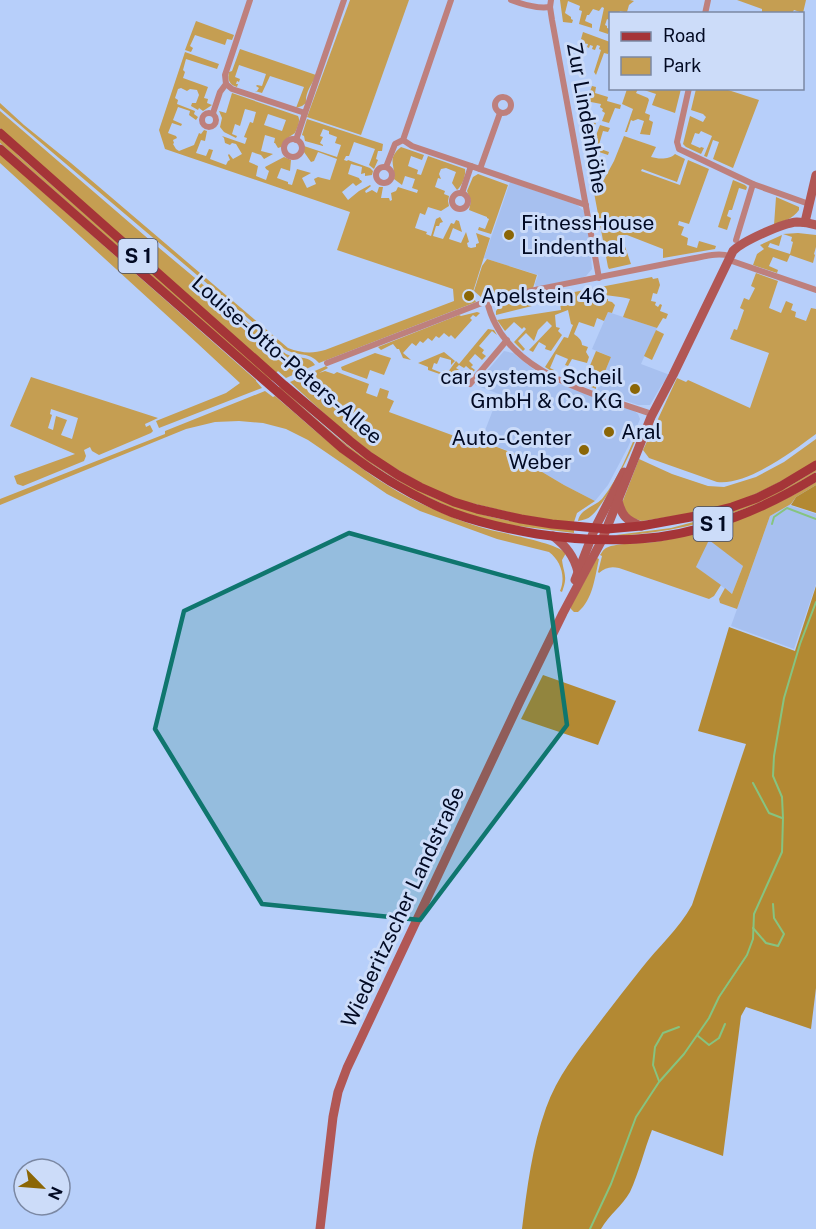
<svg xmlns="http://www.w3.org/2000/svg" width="816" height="1229" viewBox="0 0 816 1229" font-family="'Public Sans',sans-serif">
<rect width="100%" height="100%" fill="#b7cffa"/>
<g fill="#a7c0ef">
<path d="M510,182l67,23 7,6 6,33 2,25 -6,7 -4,2 -46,9 -1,-3 3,-9 -54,-17z"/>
<path d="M608,312l49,16 -16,36 29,11 -9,11 -11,19h-12l-41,-14 14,-34 -19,-8z"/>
<path d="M504,351l9,2 24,19 20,11 75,26 6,5 2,5 -12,28 -20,38 -13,16 -31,-16 -37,-22 -1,-6 -45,-16 18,-47 -24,-9z"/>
<path d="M789,505l27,9v70l-22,65 -63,-23 39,-110z"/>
<path d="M709,539l34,27 -11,28 -36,-27z"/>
</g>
<g fill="#c59e52" fill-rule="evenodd">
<path d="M350,0h59l-48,135 -54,-18z"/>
<path d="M560,0h70l4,1 -5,4 -2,7 4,1h-7v-1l-4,-1 -1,2 -9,1 -1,6 -2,-1 -2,6 2,1v2l3,1 -2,5 -9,-3 5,-23 -2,-1 -3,4 -6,-2 -4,6h-2l-2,6 7,3v4l-13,-4 3,-13 -3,-1 1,-4 -12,-5 -3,12 6,4v2l2,1 -1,3 -9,-1z"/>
<path d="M737,0h69l-3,13 -9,-3 -2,3 -30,1v-5z"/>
<path d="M196,21l38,14 -2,5 -5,-1 -2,6 -30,-10 -5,11 3,2 -2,4 -6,-2z"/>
<path d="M583,32l27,10v7l-2,5 -4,-1 -8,22 -2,-3 7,-22 -2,-1 1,-3 -3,-1 -2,5 -3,-1 1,-3 -3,-1 -1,3 -2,-1 1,-3 -6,-1 1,-3 -2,-1z"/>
<path d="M240,49l76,26c-4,10 -11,17 -10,28l-4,3 -6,2 8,-21 -34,-11 -8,17 -7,-2h2l2,-3 -3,-2 1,-1 5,1 4,-12 -27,-9 -4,12 5,2 -1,3 -2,-1 -1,3h2l-1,3c-7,-2 -10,-7 -8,-15l3,-1z"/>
<path d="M185,52l34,12 -2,5 -31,-10 -3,11 2,2 -2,6 25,9 -4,11 4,1 -1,4 5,2 -9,6 -4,-3 -1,2 -7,-4 1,-3h4l3,-8 -2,-5 -7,-1 -3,2 -6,-3 -3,1 -3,9 3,2 -1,4 18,7 -1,3 4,3 -2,3 -7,-5 1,-4 -12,-4 -5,13 9,4 -1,2 -9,-3 -4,10 8,3 1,2 -4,2 1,3 -1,1 3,5 3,2 15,-6 5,-12 2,1 3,-4 3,1 -2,10 -4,-1 -5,13 10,3 3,-7 4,1 -3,9 16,6 2,-4 2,-1 -2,-5 1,-1 4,5 9,-5 -6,-10 -4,-1 -2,2 -5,-2 -1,-5 -2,-2 23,8 2,-6 -3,-1 6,-15 3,1 3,-11 -11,-3 -5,17 -5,-2 -3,10 5,2 -1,2 -12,-6 -4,-5 2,-9 -3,-7 7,2 6,-20 66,23c3,5 -1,12 -3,17l-9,6 -5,8 -3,1 -3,-5h-1l1,-5 -10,-3 -4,16 12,3 -9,5 -3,-4 -9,-3 -3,10 9,4 -2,10 10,4 3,-9 -3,-2 -1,-2 19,-10 7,3 -1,11 -9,-3 -4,10 11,4v2l4,1 5,-16 14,4 -9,5 5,10 9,-4 -2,-5 4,-2 12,3 7,-21 -19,-7 -4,9 -3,1 -7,-10v-6l33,11 4,-12 -6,-2 2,-6 -8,-3v-3l-6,-2 -3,7 3,1 -3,6 3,2v1l-18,-5 -1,-5 -2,-1 5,-16 76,25 -1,7h-4l-2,8 2,1 -4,9 -5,-4 6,-16 -21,-7 -5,14h-3l-2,4 3,1 1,-1 22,8 3,3 -1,4 -7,1v-3l-4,1 1,-7 -11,-3 -3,10 11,4 1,2h1l1,2 -6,4 -3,-3 -11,9 6,8 11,-9 11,-6 1,1 -6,5 1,2 6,-3 5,3 2,-6h4l-2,11h8l1,3 2,-1 -1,-7 5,-2 2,-4 19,6 1,-3 -6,-2 3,-9 -10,-3 -3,9 -8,-6c2,-13 -8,-20 7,-32l23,8 -2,5 -11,-4 -3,10 10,4 -1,4 4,1 7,-19 37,13c1,7 -3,17 -8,21l-5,-7 4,-11 -10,-4 -5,1 -2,5 2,5 -3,-1 -3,9 10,4 -1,3 5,2 -1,5 1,5 -8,5 -13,-4 -3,8 -5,-2 -5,15 12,4 -1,2 5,2 5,-17 4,-2 3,5 -3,1 -1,3h-3l-3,10 10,3 8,-16 3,1 2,-4 3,1 3,11 -9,-4 -4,11 12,4 5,-11 3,10 -2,1 1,4 3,1 5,-1v-3l3,-1 -3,-10 14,5 -18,57 4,7 -157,61c-10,-12 -23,-6 -36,-15l-283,-240v-5l24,22 47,38 217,185c13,5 24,6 37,2l129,-49 -1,-12 -116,-39 13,-38 -185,-63 -6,-19zM268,114l18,6 -4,11 -18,-6z"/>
<path d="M592,86l4,1 -1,6 13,4 -1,4 14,4 -1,4 -5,-1 -6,15 -7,-2 3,-8 -3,-2 1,-2 -3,-2 1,-3 -15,-3 -1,4 -4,-1 -3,8 -4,-20 14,5z"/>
<path d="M627,89h11l-2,4 12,5 1,2 -4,13 5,2 -1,5 4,2 -3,13 -10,-1 4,-13 -6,-2 -5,2 -2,-1 -4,12h-2l8,-23 -11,-5z"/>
<path d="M641,89h40l-6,24 -23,-8 4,-11z"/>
<path d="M696,89h29l34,11 -26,68 -20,-9 6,-17 -6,-2 -6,17 -3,-1 8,-20 -11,-5 -2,3 -4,-1 -4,11 9,4 1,-1 3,1 -3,6 -15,-7 -3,-3 7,-28 13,6 3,-5 -3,-3 -12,-4z"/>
<path d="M0,111l152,131 134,112c10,5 23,1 29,11l-29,13 -8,-7 -2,2 -254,-223 -22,-22z"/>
<path d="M580,119h3l13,4 -1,2 -8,-2 -2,5 3,2 -2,6 4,1 -2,8 4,1 8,-21 10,3 -2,4 -5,-1 -5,17 11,4 -1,3 -12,-4 -5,12 7,3v3l-9,-1z"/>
<path d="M624,136l32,11 -5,10c7,2 18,3 24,-3l10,5 -8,23 -35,-13 -1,2 39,14 8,-25 21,9 -20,55 -10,-3 -1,4 6,2 -3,8 7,3 -1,7 10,3 2,-7 17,5 -1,3 -52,9v-9l-36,-14h-6l10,29 -22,5 -1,-2 -16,-85 9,3 13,-24z"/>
<path d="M0,137l19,19 254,223 -2,2 -271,-238z"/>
<path d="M0,154l256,226v1l6,7 -103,40 -3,-7 70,-28 14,-10 -43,-40 -197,-180z"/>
<path d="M478,174l30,11 -17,49 -13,-4 1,-3 6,2 4,-10 -2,-1v-1l-18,-7 2,-9 -4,-10 6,-14z"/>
<path d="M733,180l12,5 2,2 -1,3 -7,-2 -7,22h-3l-2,6 4,2 -4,12 -9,-3z"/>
<path d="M776,197l23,10v3c-6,9 -16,11 -25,15z"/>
<path d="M798,233l18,2v12l-2,7 1,1 -2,8 -23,-8 -3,7 -14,-5 -4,9 9,4 -1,3 -24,-8 4,-11 7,-5 -4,-4 22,-10 -3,11 -9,-3 -2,4 22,7 3,-12 -2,-1 1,-4 -9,-3z"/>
<path d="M487,259l50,16 -4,13 -51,10 -8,-7 8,-25z"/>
<path d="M756,273l22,8 -9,27 12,5 5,-12 7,3 -2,6 5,2 -1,5 11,4 5,-13 5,1v125c-23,17 -69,52 -99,48l-68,-24 -6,-8 13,-28 3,-1 -1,-2 19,-41 9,4 2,-2 62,28 19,-55 -39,-14 4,-10 3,1 7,-20 -4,-2 4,-10 5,2 6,-12 -4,-2z"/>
<path d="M652,277l1,2 5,-1 2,7 -3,9 -4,-1 -2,8 5,1 -1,3 3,2 2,-3 2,1 -2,6 8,3 -2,5 -3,-1 -6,10 -34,-11 7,-18c-11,-3 -20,-3 -31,-5l-1,3 10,2v2l4,1 3,3 -3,8 -4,-1 -4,9 -7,-3 -3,9 -15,-5 -5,12c4,3 8,6 8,11l6,2 -2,5 3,5 -2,6 -15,-4 -4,7 -3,-1 3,-6 -12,-5 -6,14 4,2 -1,2 -8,-5 19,-30 4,1 5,-13 -2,-1 -3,-14 -13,5 1,12 4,1 -2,3 4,4 -11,16 -6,-2 1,-3 -7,-4 -6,10 -4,-2 23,-24 -5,-5 -9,9 -4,11 -8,-8 -8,8 7,8 -2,2 -9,-9 12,-13 -2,-2 -2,2 -8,-7 -9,9 -8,-11 64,-10 -2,-15z"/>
<path d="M549,295l-2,5 -15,6 -36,9v-4l4,-5z"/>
<path d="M477,312l3,1 -4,4 -3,-2 -3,3 2,2 -17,19 -4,-4 -2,2 -5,-4 -5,5 -3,-2 -4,5 -4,-3 -5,5 -3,-2 -4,5 -4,-3 -9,10 8,7 -8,-2 -4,-9h-2l-4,-5 -12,6 -3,-3 81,-32 2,1z"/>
<path d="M488,329l6,1 3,5 -5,-4 -13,15 5,4 -2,3 4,3 -4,4 -7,-6 -6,7 4,4 -2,2 4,3 -2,2 -7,-6 -2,2 -5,-3 -3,3 3,2 -3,4 5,4 -1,3 -32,-11v-3l-10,-4 26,-11 11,9 -4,4v-5l-11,-3 -3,7 -3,-1 -2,6 10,4 2,-3 4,2 8,-11 3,3z"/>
<path d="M656,330l8,4 -12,26 -8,-4z"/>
<path d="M596,351l15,6 -7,17 -13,-6 -5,14 10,4v3l-12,-5v-4z"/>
<path d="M375,353l16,5 -7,17 -14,-5 -3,9 -25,-9 -1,-3z"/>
<path d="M326,366l2,2 -9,5 6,-2 9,3 3,-2 32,12 -3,9 11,4 3,-9 9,3 -2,7 7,3 -5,11 90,33 2,-4 45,17 1,5 37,22 31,16 -18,12 -3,9 -16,-1 -37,-6 -63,-15 -34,-15 -43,-25 -40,-31 -51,-47z"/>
<path d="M31,377l127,41 -13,6 1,3 4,-2 3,6 -2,2 -52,22 -7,-4 -2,-4 -6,3 2,6 -2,5 -61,25 -6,-2 -3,-8 61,-22 -65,-28zM51,409l27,9 -6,21 -11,-4 6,-15 -11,-4 -3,14 -5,-2 4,-13 -2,-1z"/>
<path d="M278,387h2c30,26 59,54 92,76 63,44 126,60 202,67v3l-72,-9 -44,-13 -44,-20 -57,-36z"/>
<path d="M265,391l8,6 2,-1c49,42 96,87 156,112 18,8 37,16 56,21 18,5 67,13 79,24l-4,7c2,15 6,16 0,32l-2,-1c6,-14 1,-30 -11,-39l-52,-13 -77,-28 -33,-17 -79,-54 -22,-11 -23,-6 -24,-2 -24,1 -29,7 -186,76v-6l165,-65v-3z"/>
<path d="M640,426c-3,18 -35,79 -49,90 -3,3 -8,4 -13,5 2,-12 16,-14 24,-22 17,-21 27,-49 38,-73z"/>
<path d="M816,439v22c-30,18 -62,37 -96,46 -26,6 -52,10 -78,14l-13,-4 -7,-14 17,-44 33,15 36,12 16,1 32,-10 13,-7 15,-8z"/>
<path d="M816,470v2c-62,40 -123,58 -196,64l-4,-1 55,-7 56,-15 30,-11 29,-14z"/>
<path d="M816,482v3l-20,12 -5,7 -21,12 -33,93 -17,-6 -1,-4 6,-11 7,6 11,-28 -34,-26 -13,27 25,18 -7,11 -5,3 -90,-31c-9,-2 -14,0 -20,5l-1,-1 4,-16 -2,-1c3,-4 3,-5 6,-7 11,-6 41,-4 55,-7 56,-10 107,-30 155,-59z"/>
<path d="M597,558l2,1c-4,17 -6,41 -21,53h-4l-3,-3v-3z"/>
</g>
<g fill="#b38933">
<path d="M816,485v28l-25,-8 5,-8z"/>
<path d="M816,586v402l-5,41 -65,-22 -5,9 -18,140 -71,-26c-8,20 -13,43 -22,62 -8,14 -21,23 -29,37h-79c5,-41 10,-82 24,-121 11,-31 31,-56 50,-81 15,-20 30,-39 45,-58 17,-22 38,-40 51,-64l54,-161 -48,-13 31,-104 66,24z"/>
<path d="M543,675l73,26 -18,44 -77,-26z"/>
</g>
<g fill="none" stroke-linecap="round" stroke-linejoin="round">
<g stroke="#86c480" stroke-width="2">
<path d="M772,524l2,-7 13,-9 29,11"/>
<path d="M753,783l16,30 13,5"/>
<path d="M753,928l13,15 12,3 6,-12 -10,-16 -1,-14"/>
<path d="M698,1036l11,9 10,-7 6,-14"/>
<path d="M659,1081l-6,-16 2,-18 8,-14 16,-6"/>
<path d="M590,1229l21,-45 25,-67 23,-35 25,-28 25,-36 10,-21 28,-42 6,-16 1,-25 28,-62 1,-34 -1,-21 -9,-21 1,-20 10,-58 16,-54 16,-42"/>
</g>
<g stroke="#be807d" stroke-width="6">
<path d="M250,0l-25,75 1,9 6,5 73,24 39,-113"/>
<path d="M511,0c13,5 26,9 39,7"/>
<path d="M551,0l-1,7 2,13 47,258"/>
<path d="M705,14l3,-14"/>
<path d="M689,88l-12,54 2,7 74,35 56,20"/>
<circle cx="503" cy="105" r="8"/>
<circle cx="209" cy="120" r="7"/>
<path d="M213,113l7,-21 6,-8"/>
<circle cx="293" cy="148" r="9"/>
<path d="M296,140l9,-27"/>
<path d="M403,140l9,6 174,59"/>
<path d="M386,167l9,-23 8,-4 48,-140"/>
<circle cx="384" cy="175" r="8"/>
<path d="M480,169l20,-56"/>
<circle cx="460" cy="201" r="8"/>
<path d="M462,193l9,-27"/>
<path d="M736,240l17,-56"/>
<path d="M729,260l87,30"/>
<path d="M487,301c16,72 105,92 165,113"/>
<path d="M327,363l160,-62 17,-5 186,-37c13,-2 27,-7 40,-3"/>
<path d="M470,384l37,-44"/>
</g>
<g stroke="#b15755" stroke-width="9">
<path d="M805,222l11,-47"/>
<path d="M618,501c4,15 8,19 23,25"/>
<path d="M553,536c13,10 21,20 25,36"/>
<path d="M575,580l20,-52 29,-56"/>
<path d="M320,1229l13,-112 5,-25 9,-24 173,-367 43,-88 39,-73 49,-123 22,-42 60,-124c10,-10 50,-28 64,-29 7,0 13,1 19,3"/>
</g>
<g stroke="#a53538" stroke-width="9">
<path d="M0,133l284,252 66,56 19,15 29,19 22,12 34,15 23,7 44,10 31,5 55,5 34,-3 55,-10 36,-9 25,-9 24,-12 35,-21"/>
<path d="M0,149l343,300c34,26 70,48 110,64 27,10 55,16 84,21 40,6 82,8 122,3 56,-8 110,-31 157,-60"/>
</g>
</g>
<path fill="#0f766e" fill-opacity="0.2" stroke="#0f766e" stroke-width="4.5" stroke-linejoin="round" d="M349,533l199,55 19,137 -147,195 -158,-16 -107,-175 29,-118z"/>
<g fill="#8b6606" stroke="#ccdcf9" stroke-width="2">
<circle cx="509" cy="235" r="6"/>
<circle cx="469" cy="296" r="6"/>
<circle cx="635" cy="389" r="6"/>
<circle cx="609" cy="432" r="6"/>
<circle cx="584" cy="450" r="6"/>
</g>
<g text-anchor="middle" stroke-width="6" stroke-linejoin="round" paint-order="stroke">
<g fill="#ccdcf9" stroke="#3f4963" stroke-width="1.5">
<rect x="118.5" y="239" width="39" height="34" rx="4.5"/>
<rect x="693.5" y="507" width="39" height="34" rx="4.5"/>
</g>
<g font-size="20" font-weight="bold" fill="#020a23">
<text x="138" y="263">S 1</text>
<text x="713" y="531">S 1</text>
</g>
<g font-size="21" fill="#020a23" stroke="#ccdcf9">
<text transform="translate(587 118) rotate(80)" y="7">Zur Lindenhöhe</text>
<text transform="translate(287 360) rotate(41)" y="7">Louise-Otto-Peters-Allee</text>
<text transform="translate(403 907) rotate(-65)" y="7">Wiederitzscher Landstraße</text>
</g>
<g font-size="21" fill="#020a23" stroke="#ccdcf9" text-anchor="start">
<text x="521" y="230">FitnessHouse<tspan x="521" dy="24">Lindenthal</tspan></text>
<text x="481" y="303">Apelstein 46</text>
<text x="623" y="384" text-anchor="end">car systems Scheil<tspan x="623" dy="24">GmbH &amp; Co. KG</tspan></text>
<text x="621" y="439">Aral</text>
<text x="572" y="445" text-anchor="end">Auto-Center<tspan x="572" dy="24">Weber</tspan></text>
</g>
</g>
<rect x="609" y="12" width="195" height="78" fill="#ccdcf9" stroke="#7b88a3" stroke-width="1.5"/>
<rect x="621" y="32" width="30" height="9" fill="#a53538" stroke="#7b88a3" stroke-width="1.5"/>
<text x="663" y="42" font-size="18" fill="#020a23">Road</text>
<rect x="621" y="57" width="30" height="18" fill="#c59e52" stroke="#7b88a3" stroke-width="1.5"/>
<text x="663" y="72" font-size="18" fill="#020a23">Park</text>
<g transform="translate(42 1187) rotate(115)"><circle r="28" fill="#ccdcf9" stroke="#7b88a3" stroke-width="1.5"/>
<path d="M0-4.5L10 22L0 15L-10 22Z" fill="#8b6606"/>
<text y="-9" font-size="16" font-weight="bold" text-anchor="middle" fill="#020a23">N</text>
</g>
</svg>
